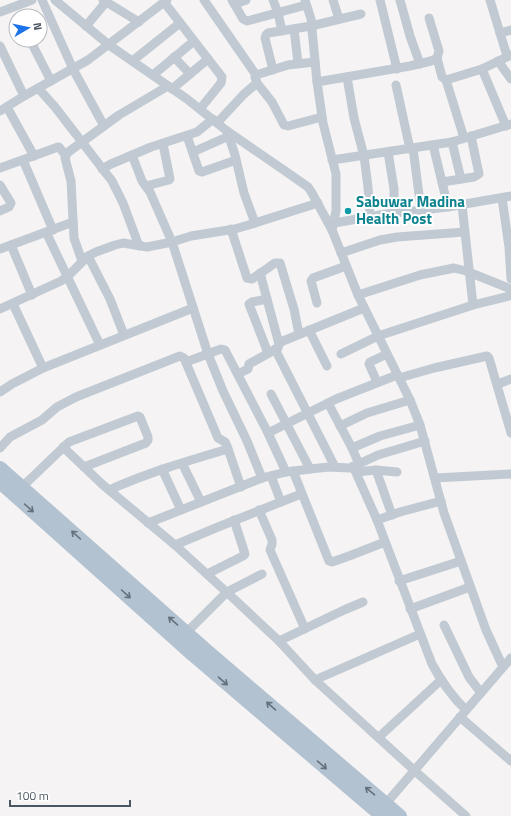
<svg xmlns="http://www.w3.org/2000/svg" width="511" height="816" viewBox="0 0 511 816" font-family="'Titillium Web',sans-serif">
<rect width="100%" height="100%" fill="#f5f3f3"/>
<g fill="none" stroke-linecap="round" stroke-linejoin="round">
<g stroke="#c1cad2" stroke-width="9">
<path d="M42,0l31,69 31,57"/>
<path d="M55,0l54,45 78,54 40,32 61,42 20,14 4,6 20,37 26,65 52,105 10,25 24,88 42,117 17,37"/>
<path d="M103,0l36,22"/>
<path d="M204,0l52,75"/>
<path d="M232,0l11,19 4,2 59,-16"/>
<path d="M273,0l5,13 4,18"/>
<path d="M305,0l6,19 6,63 6,41 13,51v37l-4,19"/>
<path d="M333,0l6,19"/>
<path d="M380,0l17,69"/>
<path d="M400,0l10,36 10,28"/>
<path d="M490,0l17,56"/>
<path d="M164,2l58,75 -1,6 -21,26"/>
<path d="M235,4l11,-4"/>
<path d="M0,12l32,-12"/>
<path d="M86,26l20,-24"/>
<path d="M294,29l4,34"/>
<path d="M500,33l11,-3"/>
<path d="M30,40l21,41"/>
<path d="M0,46l24,50"/>
<path d="M174,57l16,17"/>
<path d="M136,58l44,-35"/>
<path d="M437,58l5,19 4,3 18,58"/>
<path d="M498,61l13,18"/>
<path d="M315,62l-27,3 -32,10 -1,2 2,6 15,19 12,23 4,1 34,-9"/>
<path d="M482,69l24,57"/>
<path d="M273,70l-8,-32 1,-3 2,-2 43,-7 50,-12"/>
<path d="M153,75l41,-34"/>
<path d="M347,77l7,41 10,38 4,31 2,30"/>
<path d="M446,80l36,-11 29,-14"/>
<path d="M317,82l93,-16 21,-5 6,-3 2,-7 -10,-33"/>
<path d="M396,85l14,64"/>
<path d="M38,88l17,19 57,74 11,22 16,43"/>
<path d="M172,89l36,-30"/>
<path d="M7,107l27,49"/>
<path d="M0,111l24,-15 64,-36 79,-60"/>
<path d="M217,123l27,-29 13,-11"/>
<path d="M227,131l8,24 9,38 11,30"/>
<path d="M187,136l12,35 3,1 34,-12"/>
<path d="M452,142l9,37"/>
<path d="M433,145l15,62"/>
<path d="M413,148l8,62"/>
<path d="M193,152l36,-16"/>
<path d="M388,152l6,37v24"/>
<path d="M132,155l10,26 8,11 22,50 36,112 15,37 24,50 15,37"/>
<path d="M23,160l30,70"/>
<path d="M332,160l120,-18 59,-18"/>
<path d="M0,168l58,-21h1l7,9"/>
<path d="M102,169l9,-5 40,-17 46,-15 16,-13"/>
<path d="M442,182l32,-5 5,-3 -8,-38"/>
<path d="M0,185l11,18 -2,4 -9,4"/>
<path d="M146,186l23,-6 1,-1 -7,-35"/>
<path d="M502,198l7,49 2,32"/>
<path d="M462,205l11,100"/>
<path d="M334,223l52,-9 62,-7 63,-11"/>
<path d="M231,229l16,49 5,1 23,-16h5l14,46 5,25"/>
<path d="M46,232l54,113"/>
<path d="M11,245l21,50"/>
<path d="M0,249l73,-27"/>
<path d="M341,253l39,-13 17,-3 68,-5"/>
<path d="M88,256l22,43 14,36"/>
<path d="M82,261l-8,-23 -3,-57 -6,-23 2,-5 52,-38 49,-29"/>
<path d="M260,273l19,71"/>
<path d="M358,295l62,-20 34,-7 12,3 45,18"/>
<path d="M267,299l-15,3 -3,2 19,49"/>
<path d="M317,303l-6,-22 2,-3 33,-12"/>
<path d="M13,304l30,64"/>
<path d="M0,309l61,-28 6,-4 21,-21 8,-4 19,-7 8,-2 24,4 25,-5 19,-6 44,-7 20,-6 63,-20"/>
<path d="M309,330l18,36"/>
<path d="M275,349l60,118"/>
<path d="M341,354l37,-18 95,-31 36,-9"/>
<path d="M186,362l35,-13 4,1 43,83 18,39"/>
<path d="M238,374l10,-5 1,-5 29,-16 1,-4 4,-3 81,-33"/>
<path d="M399,378l35,-10 53,-12 2,2 22,75"/>
<path d="M377,382l-8,-18 1,-2 17,-8"/>
<path d="M498,384l13,-5"/>
<path d="M0,392l12,-8 31,-16 150,-60"/>
<path d="M271,394l39,75"/>
<path d="M328,403l24,45 7,16"/>
<path d="M340,426l27,-13 43,-13"/>
<path d="M268,433l68,-34 61,-24"/>
<path d="M63,447l40,38 72,60 58,53 46,43 36,39 100,91 51,45"/>
<path d="M0,448l10,-11 32,-17 15,-13 19,-10 104,-41 4,2 34,80 7,4 2,4 14,41"/>
<path d="M352,448l28,-12 40,-11"/>
<path d="M182,463l19,39"/>
<path d="M353,466l24,54 55,144c10,18 19,32 34,46"/>
<path d="M162,469l19,41"/>
<path d="M376,470l16,45"/>
<path d="M293,471l36,90 3,1 17,-6 36,-14"/>
<path d="M356,472l20,-2 21,2"/>
<path d="M271,476l10,26"/>
<path d="M435,478l76,-4"/>
<path d="M22,487l47,-45 69,-26 2,1 8,20v3l-2,3 -62,24"/>
<path d="M109,490c38,-17 78,-29 119,-41"/>
<path d="M259,510l13,30v4l-2,6 35,79"/>
<path d="M377,520l23,-8 41,-11"/>
<path d="M148,523l114,-45 24,-6 24,-3 19,-2 21,1 28,-13 47,-14"/>
<path d="M175,545l43,-18 83,-33"/>
<path d="M207,574l36,-18 2,-2 -11,-34"/>
<path d="M399,581l62,-20"/>
<path d="M410,609l60,-22"/>
<path d="M444,625l25,52 12,16"/>
<path d="M186,633l41,-41 35,-18"/>
<path d="M279,641l65,-31 19,-8"/>
<path d="M315,680l105,-46"/>
<path d="M460,717l51,44"/>
<path d="M379,737l62,-57"/>
<path d="M383,807l128,-149"/>
</g>
<g stroke="#b3c2d1" stroke-width="14">
<path d="M0,468l207,183 193,165"/>
<path d="M0,482l192,172 190,162"/>
</g>
</g>
<defs><path id="oneway-shaft" d="M-6 0H5M1.5-3L5.5 0L1.5 3" fill="none" stroke-width="1.6" stroke-linecap="round" stroke-linejoin="round"/></defs>
<g stroke="#64717d">
<use href="#oneway-shaft" transform="translate(29 508) rotate(42)"/>
<use href="#oneway-shaft" transform="translate(76 535) rotate(-138)"/>
<use href="#oneway-shaft" transform="translate(126 594) rotate(42)"/>
<use href="#oneway-shaft" transform="translate(173 621) rotate(-139)"/>
<use href="#oneway-shaft" transform="translate(223 681) rotate(41)"/>
<use href="#oneway-shaft" transform="translate(271 706) rotate(-139)"/>
<use href="#oneway-shaft" transform="translate(322 765) rotate(41)"/>
<use href="#oneway-shaft" transform="translate(370 791) rotate(-140)"/>
</g>
<circle fill="#0f9aa8" stroke="#fff" stroke-width="1.5" cx="348" cy="211" r="4"/>
<g text-anchor="middle" stroke-width="4" stroke-linejoin="round" paint-order="stroke">
<g font-size="15" font-weight="bold" fill="#0d838f" stroke="#fff" text-anchor="start">
<text x="356" y="207">Sabuwar Madina<tspan x="356" dy="17">Health Post</tspan></text>
</g>
</g>
<g transform="translate(28 28) rotate(81)"><circle r="19" fill="#ffffff" stroke="#b7bbc0"/>
<path d="M0-3L7 15L0 10L-7 15Z" fill="#1a73e8"/>
<text y="-6" font-size="11" font-weight="bold" text-anchor="middle" fill="#4a5661">N</text>
</g>
<path d="M10 800v6h120v-6" fill="none" stroke="#4a5661" stroke-width="2"/>
<text x="16" y="800" font-size="12" fill="#4a5661" stroke="#ffffff" stroke-width="3" paint-order="stroke">100 m</text>
</svg>
